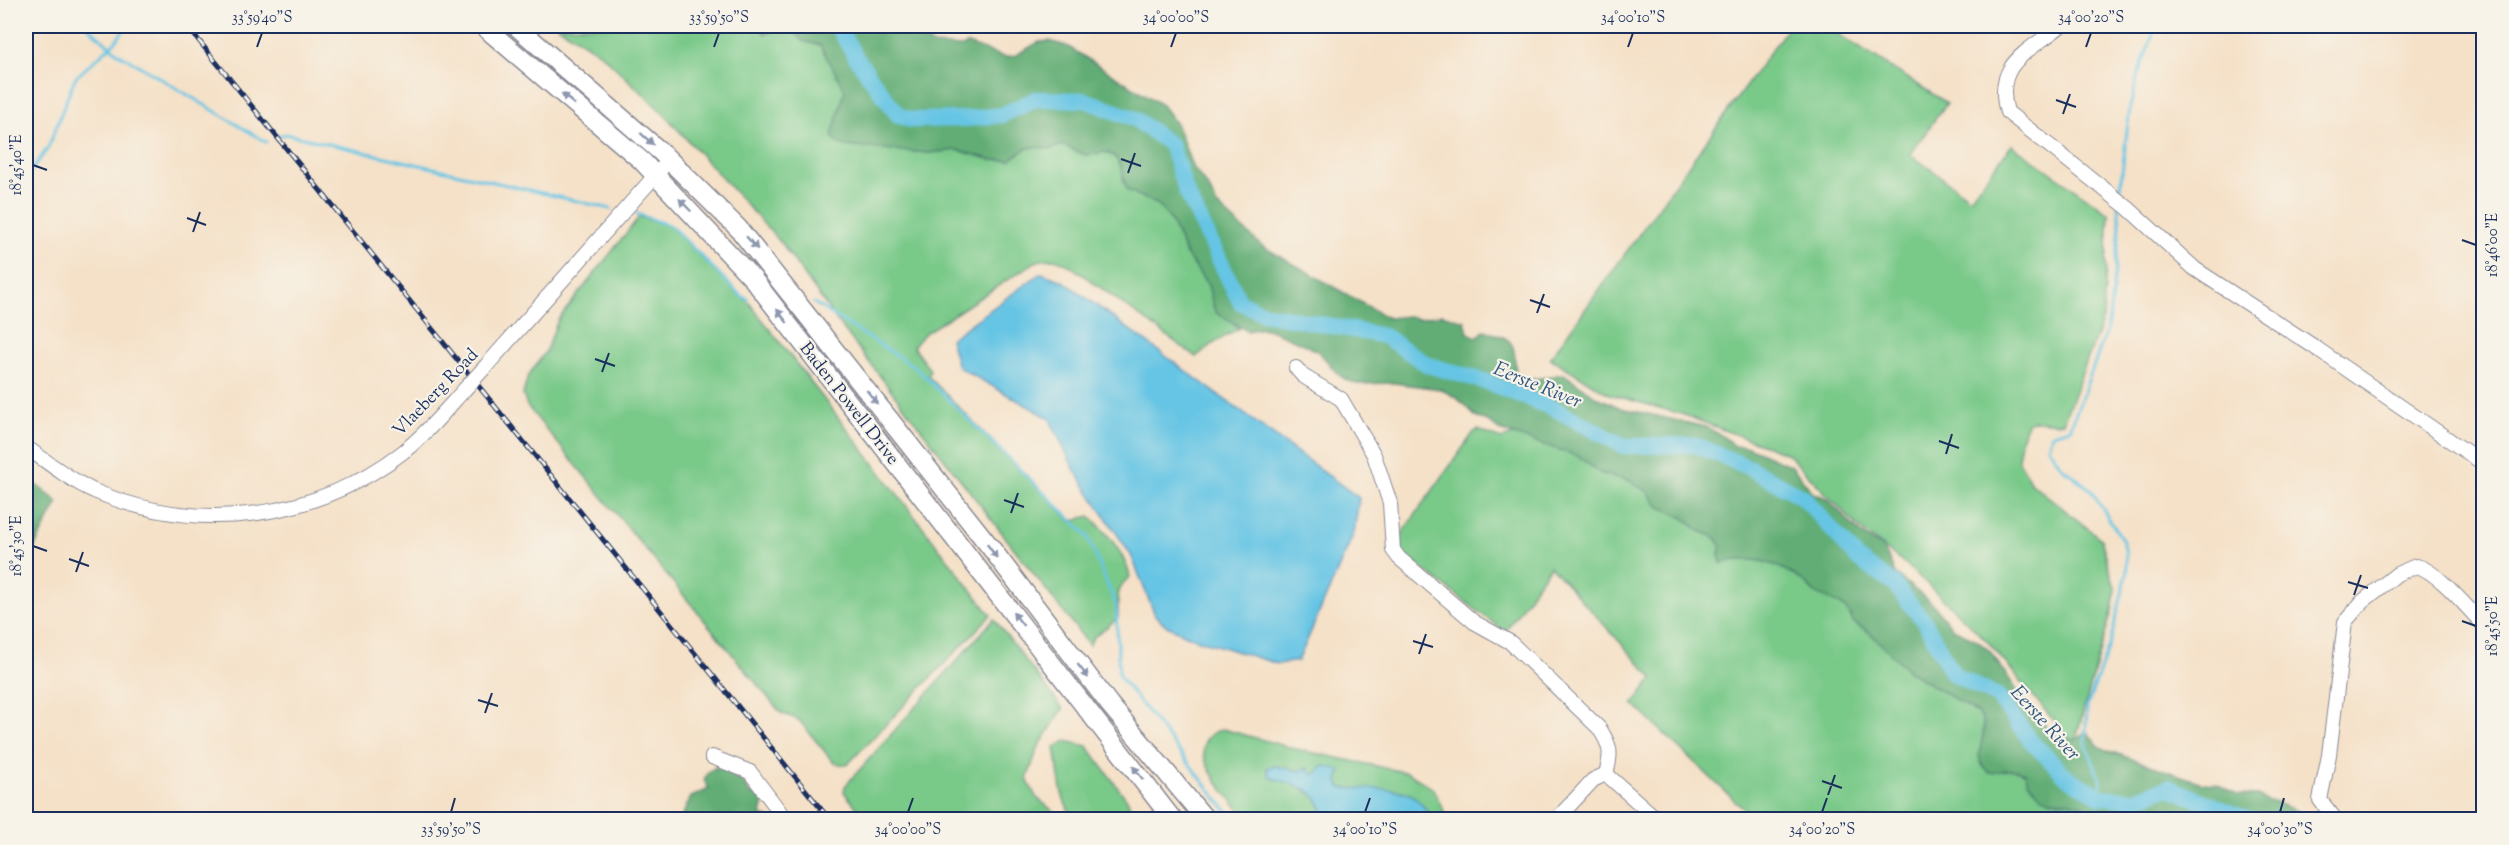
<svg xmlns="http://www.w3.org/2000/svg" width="2509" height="845" viewBox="0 0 2509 845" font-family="'Sorts Mill Goudy',serif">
<rect width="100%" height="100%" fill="#f7f3e8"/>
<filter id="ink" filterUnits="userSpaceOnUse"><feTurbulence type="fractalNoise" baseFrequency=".0167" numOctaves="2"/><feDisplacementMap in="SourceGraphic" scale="12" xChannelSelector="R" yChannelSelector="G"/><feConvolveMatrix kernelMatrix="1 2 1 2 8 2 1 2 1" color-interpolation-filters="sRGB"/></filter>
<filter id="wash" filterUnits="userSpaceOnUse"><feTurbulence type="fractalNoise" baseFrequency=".008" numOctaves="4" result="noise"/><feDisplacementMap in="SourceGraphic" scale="24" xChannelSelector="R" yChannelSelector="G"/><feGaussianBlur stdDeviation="1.35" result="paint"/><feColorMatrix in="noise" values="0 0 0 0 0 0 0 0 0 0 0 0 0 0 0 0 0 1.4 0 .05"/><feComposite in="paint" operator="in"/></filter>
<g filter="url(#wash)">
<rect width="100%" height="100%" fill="#f5e1c8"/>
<g fill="#79c989" stroke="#4a7c74" stroke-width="1.5">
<path d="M557,26h203l5,8 17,-8h9c7,11 17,18 29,19l26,45 -3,10 3,46 83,7 28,-3 36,10h17l15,-11 9,-2 18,2 9,-4 26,10 18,-3 9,4 10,15 -1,10 12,13 22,10 13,15 16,35 22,31 7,26 24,17c-15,9 -30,17 -43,29l-127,-92c-13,-7 -20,-8 -34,-3l-110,71 -12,14 17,23 -2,6 143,145 19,-5c17,18 35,36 40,61 -16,11 -11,24 -12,41l-24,19 -5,8 -251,-323 -56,-78 -120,-132 -61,-58z"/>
<path d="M1789,26h36l122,77 -37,51 60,44 42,-53 97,68 -6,106 -40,103c-12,3 -21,-4 -34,0l-7,14 -4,22 12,24 71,57 14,49 -2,18 -39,139 -86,-103 -80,-76 -48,-37 -72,-75 -107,-40 -72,-20 -59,-36z"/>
<path d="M639,217l31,8 81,80 240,310 -144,150 -13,-2 -35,-43 -18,-7 -254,-307 -4,-12 5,-18 18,-25 12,-31z"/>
<path d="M1478,430l23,9 16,-5 61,22 22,17 28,7 19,11 12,15 25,12 14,12 17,7 6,8 -2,9 2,9c31,-8 54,-2 80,17 6,4 11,11 18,14 14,7 29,11 34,28l16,10 41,40 68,41c16,20 -11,44 12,60 6,-1 12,-5 18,-5 19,-1 38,23 51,34 16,-2 27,7 42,9 14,2 27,4 42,8h-392l1,-2 -119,-113 20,-26 -103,-112 -45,66 -105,-80 1,-17 73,-103z"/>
<path d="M994,619l69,90 -25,39 -11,31 9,18 27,22h-197l-22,-27 1,-6z"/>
<path d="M1223,729l77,21 109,23 24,16 15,30h-21l1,-6 -34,-23 -28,1 -25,-3 -3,-7 -19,-10 -6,4 -38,-9 -8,3c8,5 16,11 25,15 21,10 28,10 33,35h-77c-15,-18 -75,-76 -25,-90z"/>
<path d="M1066,741l21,5 41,55 3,9 -4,9h-51c-18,-15 -17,-51 -21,-72z"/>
</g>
<g fill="#62ad75" stroke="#3e6e6a" stroke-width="1.5">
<path d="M760,26h141l33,19 28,2 6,-3 36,13 10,-1 25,-14 10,-1 18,5 95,59 15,20 15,41 18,24 6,14 46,42 126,72 21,-2 9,3 24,-5 23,7 3,12 9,4 7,-6c35,8 29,14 32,43l7,7 41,-7 31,22 26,12 85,19 17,9 11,10 14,1 44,19 21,27 13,5 36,37 22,13 11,26 37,29 21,26 22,10 15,12 37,54 22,25 8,6 18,4 11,-9 14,16 9,4 93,32 15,1 20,11 20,1 62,23h-176l-29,-8h-14l-32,-10 -18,-1 -9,-4 -13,-14 -3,-9c-14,-6 -21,-2 -35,0 -26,-18 6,-39 -12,-60l-68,-41 -41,-40 -16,-10c-5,-17 -20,-21 -35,-27 -6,-4 -11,-11 -18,-16 -26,-18 -48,-24 -79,-16l-2,-9 2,-9 -6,-8 -17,-7 -14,-12 -26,-12 -11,-15 -19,-11 -28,-7 -22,-17 -79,-26 -13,-10 -9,-2 -20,-20 -17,-9 -46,-6 -37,1c-23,-7 -23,-18 -39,-32 -3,-3 -48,-23 -52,-23 -6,-1 -13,1 -19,2l-32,-19 -7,-27 -22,-31 -16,-35 -13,-15 -30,-14c-6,-14 -3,-37 -24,-38 -5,0 -10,3 -14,3 -9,0 -19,-8 -28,-10l-9,4 -18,-2 -9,2 -15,11h-17l-36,-10 -28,3 -83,-7 -8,-3 -6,-7 13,-46 -25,-45 -18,-4 -11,-15h-9l-17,8z"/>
<path d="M26,477l32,25 -32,61z"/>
<path d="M716,767l9,1 6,8 9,2 11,16 9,2 4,6 -3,13 11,4 -92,1 11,-23 18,-8 -5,-9 4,-8z"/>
</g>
<g fill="#66c5e4" stroke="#407aa1" stroke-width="1.5">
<path d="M1041,273l22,8 296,217 -5,35 -56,128 -20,3 -85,-26 -26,-12 -12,-11 -24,-60 -56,-84 -26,-53 -91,-51 -8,-28z"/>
<path d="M1275,766l25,5 7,-3 6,7 11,-9 17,4 -3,11 3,7c21,2 59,-3 75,10 5,4 9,11 13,15l-2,6h-102c-6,-33 -28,-33 -56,-42l-2,-9z"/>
</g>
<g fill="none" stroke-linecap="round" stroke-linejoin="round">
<g stroke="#66c5e4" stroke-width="3">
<path d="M87,26l31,27 148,89"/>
<path d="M279,136l7,-2 325,75"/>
<path d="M26,174l8,-7 14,-19 27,-70 39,-35 13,-17"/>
<path d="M2119,196l11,-89 8,-32 18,-49"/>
<path d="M637,214l34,12 70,70 7,3"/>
<path d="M814,303l101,64 172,168 29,70 3,71 115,144"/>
<path d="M2101,797l-1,-18 -15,-37 2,-35 23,-64 17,-70 -1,-21 -4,-13 -32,-50 -27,-21 -15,-20 4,-14 18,-5 38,-102 12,-100 -2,-21"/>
</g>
<path stroke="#66c5e4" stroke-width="16" d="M837,26l20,33 41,56 13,5 55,-1 36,-4 34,-16 49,1 50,19 36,26 15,46 54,111 23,11 121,23 44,29 62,18 65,26 69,37 72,-1 54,23 53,29 56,63 34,23 32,39 28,52 45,23 33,44 37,37 33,19 31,3 36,-13 80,33"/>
</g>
</g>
<g filter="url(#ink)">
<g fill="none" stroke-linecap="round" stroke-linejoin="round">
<g stroke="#888893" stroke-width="16">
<g id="minor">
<path d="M2060,26c-31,26 -67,37 -53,86l121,96 67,61 118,77 171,118"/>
<path d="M486,366l176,-198"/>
<path d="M1296,368l7,8 38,23 33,56 16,48 3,47 6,8 75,64 36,20 89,86c12,18 13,25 7,46l-13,6 -37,40"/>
<path d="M26,447c21,15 44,33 68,44 104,44 220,29 309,-39 23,-18 42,-41 61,-62"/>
<path d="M712,757l38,15 36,48"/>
<path d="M1606,774l52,46"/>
<path d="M2336,820l-16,-20 9,-45 16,-133 17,-20 35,-28 19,-8c21,4 52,43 68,59"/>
</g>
</g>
<g stroke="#888893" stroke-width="21">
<g id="major">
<path d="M483,26l159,135 111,118 420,541"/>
<path d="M516,26l146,127 76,75 253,320 119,157 96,115"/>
</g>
</g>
<use href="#minor" stroke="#fff" stroke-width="14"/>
<use href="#major" stroke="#fff" stroke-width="18"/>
<g stroke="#1b2f5e" stroke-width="5">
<path id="rail" d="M187,26l643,794"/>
</g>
<use href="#rail" stroke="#f7f3e8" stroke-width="3" stroke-dasharray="9" stroke-linecap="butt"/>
<g stroke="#888893" stroke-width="16" stroke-linecap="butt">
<path id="minor-bridge" d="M464,390l22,-24"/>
</g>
<use href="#minor-bridge" stroke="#fff" stroke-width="14"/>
</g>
<defs><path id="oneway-solid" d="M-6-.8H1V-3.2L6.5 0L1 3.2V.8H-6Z" transform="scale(1.5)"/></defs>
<g fill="#8d97ae">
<use href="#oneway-solid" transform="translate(568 99) rotate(-140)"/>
<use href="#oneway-solid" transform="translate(647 139) rotate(42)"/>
<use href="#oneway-solid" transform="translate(685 205) rotate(-134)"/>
<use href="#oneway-solid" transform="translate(752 243) rotate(49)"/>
<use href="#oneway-solid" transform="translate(782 316) rotate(-128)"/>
<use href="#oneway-solid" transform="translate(872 397) rotate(52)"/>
<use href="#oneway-solid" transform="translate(992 551) rotate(54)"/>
<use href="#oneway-solid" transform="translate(1018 619) rotate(-128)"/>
<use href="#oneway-solid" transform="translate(1083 671) rotate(52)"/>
<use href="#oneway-solid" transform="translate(1138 773) rotate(-128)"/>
</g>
</g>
<path fill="none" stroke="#1b2f5e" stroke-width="2" d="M257,47l5,-14M714,47l5,-14M1171,47l5,-14M1628,47l5,-14M2086,47l5,-14M2056,100l20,7M2063,114l7,-20M1121,159l20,7M33,165l14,5M1128,173l7,-20M187,218l19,7M193,232l7,-20M2462,240l14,5M1530,300l20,7M1537,313l7,-19M595,359l20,7M602,372l7,-19M1939,441l20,7M1946,454l6,-20M1004,500l20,7M1011,513l7,-20M33,546l14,5M69,559l20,7M76,572l7,-20M2348,582l20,6M2354,595l7,-20M2462,621l14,5M1413,641l20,6M1419,654l7,-20M478,700l20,6M485,713l7,-20M1822,781l20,7M1828,795l7,-20M451,812l4,-14M908,812l5,-14M1365,812l5,-14M1822,812l5,-14M2280,812l4,-14"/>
<g text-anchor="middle" stroke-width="4.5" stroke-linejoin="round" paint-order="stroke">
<g font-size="18" fill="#1b2f5e" stroke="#f7f3e8">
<text transform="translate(435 392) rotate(-46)" y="6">Vlaeberg Road</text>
<text transform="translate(850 403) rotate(52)" y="6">Baden Powell Drive</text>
</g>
<g font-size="20" font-style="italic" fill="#2e5480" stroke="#f7f3e8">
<text transform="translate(1538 384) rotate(22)" y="7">Eerste River</text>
<text transform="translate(2046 722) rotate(48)" y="7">Eerste River</text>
</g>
</g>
<rect width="2509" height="845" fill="none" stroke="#f7f3e8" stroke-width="66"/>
<rect x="33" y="33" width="2443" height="779" fill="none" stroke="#1b2f5e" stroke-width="2"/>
<g font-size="15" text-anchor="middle" fill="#1b2f5e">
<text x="262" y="22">33°59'40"S</text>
<text x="719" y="22">33°59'50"S</text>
<text x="1176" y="22">34°00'00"S</text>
<text x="1633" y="22">34°00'10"S</text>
<text x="2091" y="22">34°00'20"S</text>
<text transform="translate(16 165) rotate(-90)" y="5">18°45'40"E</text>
<text transform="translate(2492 245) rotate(-90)" y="5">18°46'00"E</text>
<text transform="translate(16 546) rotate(-90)" y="5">18°45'30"E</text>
<text transform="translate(2492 626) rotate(-90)" y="5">18°45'50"E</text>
<text x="451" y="834">33°59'50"S</text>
<text x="908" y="834">34°00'00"S</text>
<text x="1365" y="834">34°00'10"S</text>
<text x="1822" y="834">34°00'20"S</text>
<text x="2280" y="834">34°00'30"S</text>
</g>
</svg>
